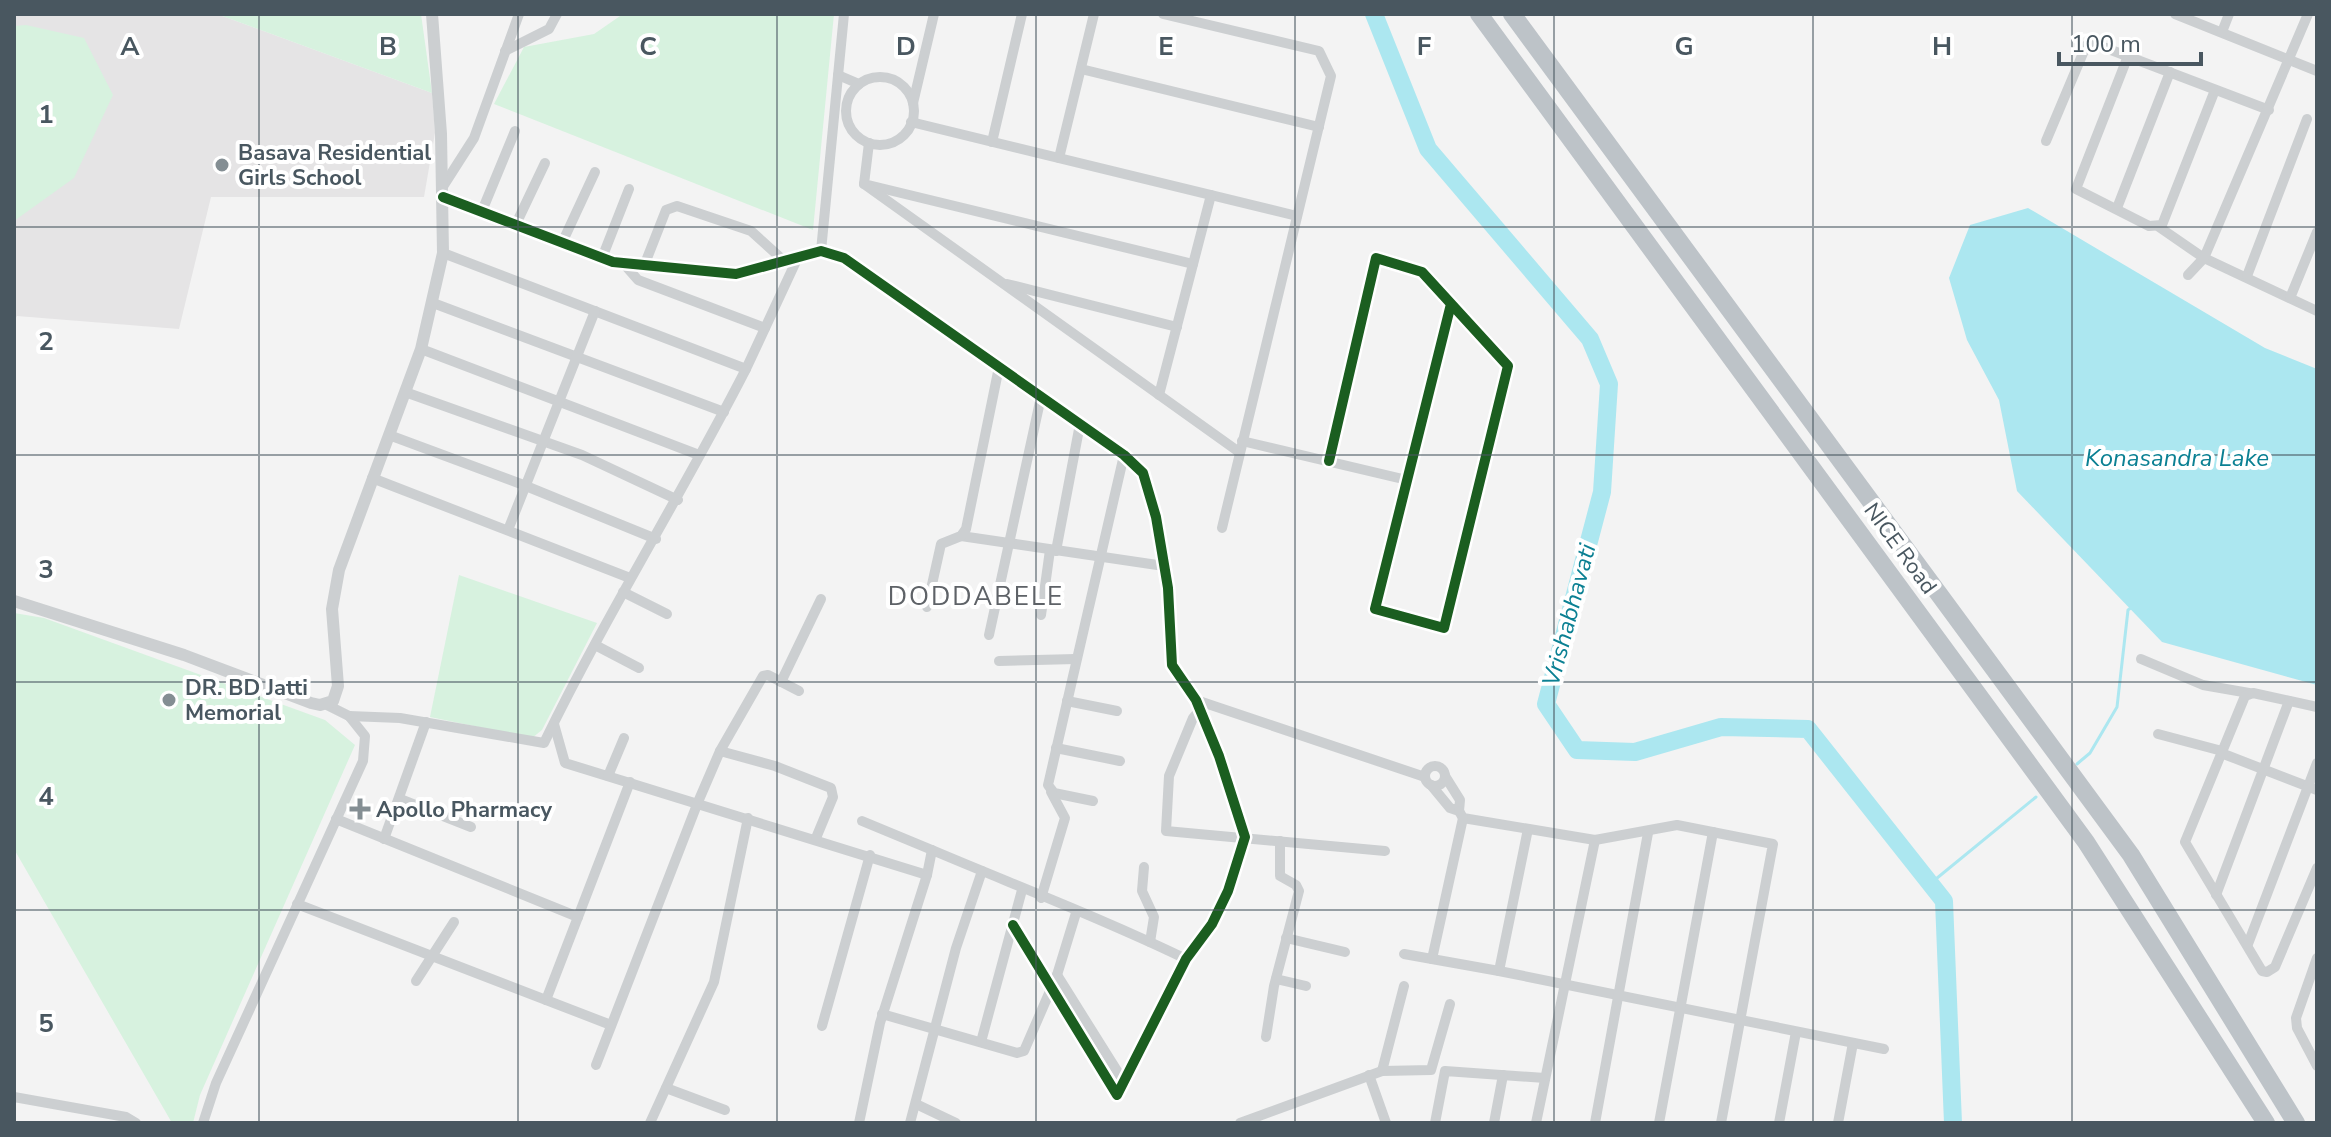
<svg xmlns="http://www.w3.org/2000/svg" width="2331" height="1137" viewBox="0 0 2331 1137" font-family="'Nunito Sans',sans-serif">
<rect width="100%" height="100%" fill="#f3f3f3"/>
<path fill="#e5e4e5" d="M14,14h203l215,79 3,40 -11,64h-213l-32,132 -162,-13 -3,5z"/>
<g fill="#d7f2df">
<path d="M217,14h204l11,79z"/>
<path d="M623,14h211l-21,216 -319,-126 30,-57 70,-13z"/>
<path d="M26,25l58,13 29,57 -39,83 -60,43v-195z"/>
<path d="M459,575l138,48 -55,107 -10,8 -102,-21z"/>
<path d="M14,613l30,5 281,102 30,25 -155,350 -7,28h-21l-158,-274z"/>
</g>
<path fill="#ace7f0" d="M2028,208l237,140 52,21v316l-155,-43 -145,-151 -18,-91 -32,-60 -18,-62 21,-53z"/>
<g fill="none" stroke-linecap="round" stroke-linejoin="round">
<g stroke="#ace7f0" stroke-width="3">
<path d="M2077,764l13,-11 27,-46 11,-97 4,-3"/>
<path d="M1931,883l105,-86"/>
</g>
<path stroke="#ace7f0" stroke-width="18" d="M1374,14l54,135 162,190 19,45 -7,108 -56,212 31,46 58,2 86,-25 87,2 136,172 9,222"/>
<g stroke="#cccfd1" stroke-width="10">
<path d="M1163,14l156,37 12,25 -109,452"/>
<path d="M2175,14l142,57"/>
<path d="M2222,32l7,-18"/>
<path d="M505,51l44,-22 8,-15"/>
<path d="M2128,56l-52,133 73,37 13,-1 53,-135"/>
<path d="M1081,69l238,58"/>
<path d="M838,75l21,9"/>
<circle cx="880" cy="111" r="34"/>
<path d="M913,103l21,-89"/>
<path d="M911,122l386,94"/>
<path d="M2046,141l40,-95 4,-4 179,68"/>
<path d="M992,142l30,-128"/>
<path d="M869,143l-5,41 329,80"/>
<path d="M1059,158l35,-144"/>
<path d="M864,184l375,268"/>
<path d="M442,188l32,-50 45,-124"/>
<path d="M443,197l170,65 123,12 85,-23 23,7 280,197 19,18 13,44 12,71 4,77 24,35 23,56 26,81 -17,54 -16,33 -26,35 -69,136 -104,-170"/>
<path d="M2117,208l53,-136"/>
<path d="M482,211l33,-80"/>
<path d="M516,224l29,-61"/>
<path d="M2159,227l45,31 113,53"/>
<path d="M562,243l33,-71"/>
<path d="M821,251l23,-237"/>
<path d="M443,253l303,116 53,-114"/>
<path d="M602,258l27,-69"/>
<path d="M623,263l15,17 127,48"/>
<path d="M644,266l22,-56 11,-4 74,25 32,29"/>
<path d="M2188,275l16,-17 104,-244"/>
<path d="M2247,276l60,-157"/>
<path d="M1007,284l170,43"/>
<path d="M2290,298l27,-66"/>
<path d="M433,303l291,109"/>
<path d="M421,349l278,106"/>
<path d="M405,392l177,63 96,45"/>
<path d="M1159,395l52,-200"/>
<path d="M389,435l132,49 135,55"/>
<path d="M1242,441l165,39"/>
<path d="M1329,461l47,-203 46,14 86,94 -64,262 -69,-19 76,-305"/>
<path d="M372,478l258,100"/>
<path d="M508,530l87,-219"/>
<path d="M961,536l203,30"/>
<path d="M1056,551l24,-127"/>
<path d="M623,592l44,22"/>
<path d="M927,607l14,-63 20,-8 5,-7 33,-162"/>
<path d="M1041,615l9,-65"/>
<path d="M989,635l52,-238"/>
<path d="M595,645l44,23"/>
<path d="M2141,659l62,26 46,8"/>
<path d="M999,661l77,-2"/>
<path d="M781,682l40,-83"/>
<path d="M1196,700l229,77"/>
<path d="M1067,701l50,10"/>
<path d="M2317,707l-64,-14 -8,3 -60,146 77,129 5,1 8,-5 42,-99"/>
<path d="M1199,711l-6,7 -24,58 -3,55 219,20"/>
<path d="M349,716l51,2 144,25c62,-128 137,-247 202,-374"/>
<path d="M554,724l11,39 362,112 5,-25c85,36 172,69 254,109"/>
<path d="M2158,734l64,17"/>
<path d="M1056,748l64,13"/>
<path d="M720,751l55,15 56,22 2,9 -17,41"/>
<path d="M2221,753l96,37"/>
<circle cx="1435" cy="776" r="10"/>
<path d="M608,776l16,-38"/>
<path d="M1431,785l19,23 9,3 1,-11 -15,-24"/>
<path d="M400,799l71,28"/>
<path d="M1093,801l-39,-8 -6,-8 76,-330"/>
<path d="M1459,811l4,7 132,22 82,-15 96,19 -52,279"/>
<path d="M336,819l242,98"/>
<path d="M862,821l70,29"/>
<path d="M1528,829l-29,142 385,78"/>
<path d="M384,839l42,-117"/>
<path d="M1144,867l-2,24 12,26 -4,25"/>
<path d="M2216,895l73,-194"/>
<path d="M1041,898l24,-80 -14,-26"/>
<path d="M297,904l314,121"/>
<path d="M1286,938l59,14"/>
<path d="M2248,944l69,-181"/>
<path d="M1404,954l95,17"/>
<path d="M2317,958l-21,60 1,10 20,38"/>
<path d="M1432,959l31,-141"/>
<path d="M1057,975l67,107"/>
<path d="M1276,979l30,7"/>
<path d="M416,981l38,-59"/>
<path d="M546,1000l84,-218"/>
<path d="M882,1014l135,39 7,-2 33,-76 19,-62"/>
<path d="M822,1026l48,-171"/>
<path d="M1266,1037l8,-51 25,-95 -3,-6 -16,-9v-35"/>
<path d="M981,1042l41,-152"/>
<path d="M596,1065l102,-263 22,-51 43,-75 5,-1 31,16"/>
<path d="M1382,1071l22,-85"/>
<path d="M1369,1075l17,48"/>
<path d="M666,1088l59,22"/>
<path d="M14,1097l112,20 10,6"/>
<path d="M916,1104l40,19"/>
<path d="M203,1123l13,-40 147,-322 2,-25 -16,-20 -22,-11"/>
<path d="M650,1123l64,-141 34,-164"/>
<path d="M859,1123l21,-100 47,-148"/>
<path d="M910,1123l46,-175 26,-77"/>
<path d="M1240,1123l142,-52 49,-1 19,-66"/>
<path d="M1435,1123l10,-52 100,7"/>
<path d="M1494,1123l9,-48"/>
<path d="M1536,1123l59,-283"/>
<path d="M1595,1123l53,-290"/>
<path d="M1659,1123l54,-291"/>
<path d="M1779,1123l17,-91"/>
<path d="M1838,1123l15,-80"/>
</g>
<path stroke="#cccfd1" stroke-width="12" d="M14,601l170,54 127,48 9,2 13,-4 5,-15 -6,-77 7,-39 82,-221 22,-96 -2,-119 -9,-120"/>
<g stroke="#bdc3c8" stroke-width="18">
<path d="M1479,14l607,828 180,281"/>
<path d="M1512,14l619,841 165,268"/>
</g>
<g stroke="#fff" stroke-width="15">
<g id="cycleway">
<path d="M443,197l170,65 123,12 85,-23 23,7 280,197 19,18 13,44 12,71 4,77 24,35 23,56 26,81 -17,54 -16,33 -26,35 -69,136 -104,-170"/>
<path d="M1329,461l47,-203 46,14 86,94 -64,262 -69,-19 76,-305"/>
</g>
</g>
<use href="#cycleway" stroke="#1b5e20" stroke-width="10"/>
</g>
<path fill="none" stroke="#495760" stroke-width="2" stroke-opacity="0.55" d="M259,14v1109M518,14v1109M777,14v1109M1036,14v1109M1295,14v1109M1554,14v1109M1813,14v1109M2072,14v1109M14,227h2303M14,455h2303M14,682h2303M14,910h2303"/>
<g fill="#848e93" stroke="#fff" stroke-width="3">
<circle cx="222" cy="165" r="8"/>
<circle cx="169" cy="700" r="8"/>
<path d="M356 797h8v8h8v8h-8v8h-8v-8h-8v-8h8z"/>
</g>
<g text-anchor="middle" stroke-width="8" stroke-linejoin="round" paint-order="stroke">
<g font-size="22" font-weight="bold" fill="#495760" stroke="#fff" text-anchor="start">
<text x="238" y="160">Basava Residential<tspan x="238" dy="25">Girls School</tspan></text>
<text x="185" y="695">DR. BD Jatti<tspan x="185" dy="25">Memorial</tspan></text>
<text x="376" y="817">Apollo Pharmacy</text>
</g>
<g font-size="22" fill="#495760" stroke="#fff">
<text transform="translate(1901 548) rotate(54)" y="8">NICE Road</text>
</g>
<g font-size="24" font-style="italic" fill="#0b8093" stroke="#fff">
<text x="2177" y="466">Konasandra Lake</text>
<text transform="translate(1569 615) rotate(-75)" y="8">Vrishabhavati</text>
</g>
<g font-size="26" letter-spacing="2" fill="#5e6267" stroke="#fff">
<text x="976" y="605">DODDABELE</text>
</g>
</g>
<g font-size="26" text-anchor="middle" font-weight="bold" fill="#495760" stroke="#fff" stroke-width="8" stroke-linejoin="round" paint-order="stroke">
<text x="130" y="55">A</text>
<text x="388" y="55">B</text>
<text x="648" y="55">C</text>
<text x="906" y="55">D</text>
<text x="1166" y="55">E</text>
<text x="1424" y="55">F</text>
<text x="1684" y="55">G</text>
<text x="1942" y="55">H</text>
<text x="46" y="123">1</text>
<text x="46" y="350">2</text>
<text x="46" y="578">3</text>
<text x="46" y="805">4</text>
<text x="46" y="1032">5</text>
</g>
<rect width="2331" height="1137" fill="none" stroke="#495760" stroke-width="32"/>
<path d="M2059 52v12h142v-12" fill="none" stroke="#495760" stroke-width="4"/>
<text x="2071" y="52" font-size="24" fill="#495760" stroke="#ffffff" stroke-width="6" paint-order="stroke">100 m</text>
</svg>
